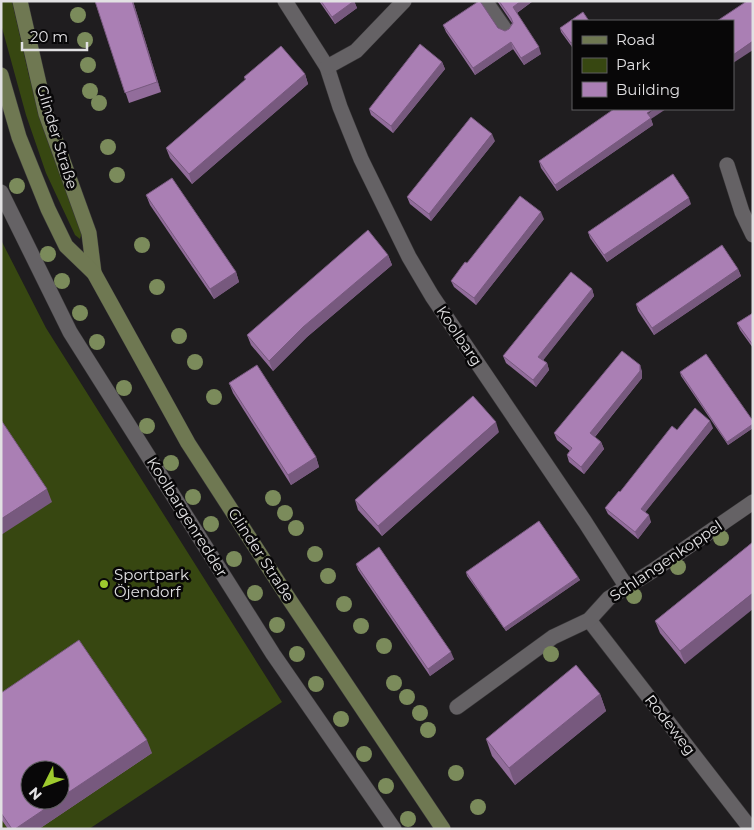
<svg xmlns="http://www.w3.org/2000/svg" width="754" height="830" viewBox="0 0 754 830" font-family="Montserrat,sans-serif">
<rect width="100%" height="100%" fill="#1f1d1f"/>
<g fill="#374711" fill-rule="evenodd">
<path d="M1,1h11l17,75 24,79 29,77 -2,7 -5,-4 -29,-62 -20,-58 -25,-91z"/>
<path d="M1,240l45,88 236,374 -193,127h-88zM30,770h30v30h-30z"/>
</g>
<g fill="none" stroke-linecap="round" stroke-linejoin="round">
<g stroke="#393739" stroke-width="14">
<path id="lane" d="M487,1l20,29"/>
</g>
<g stroke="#393739" stroke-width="16">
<g id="street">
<path d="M285,1l42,66 13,40 21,52 48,98 23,39 153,226 41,64"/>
<path d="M327,67l29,-16 48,-50"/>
<path d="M727,165l15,47 11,23"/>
<path d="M1,192l69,140 203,322 121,175"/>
<path d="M589,620l162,209"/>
<path d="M457,707l96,-70 36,-17 20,-22 45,-28 99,-68"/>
</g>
</g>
<g stroke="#393739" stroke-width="16">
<g id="secondary">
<path d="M20,1l26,113 43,119 5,40"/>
<path d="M1,75l18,62 29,72 18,37 28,27 94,170 103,159 152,227"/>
</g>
</g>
<use href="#lane" stroke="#656265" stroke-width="12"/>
<use href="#street" stroke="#656265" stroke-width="15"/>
<use href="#secondary" stroke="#6f7852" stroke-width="15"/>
</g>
<g fill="#7b8b5b">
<circle cx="78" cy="15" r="8"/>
<circle cx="85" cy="40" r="8"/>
<circle cx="88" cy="65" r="8"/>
<circle cx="90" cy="91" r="8"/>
<circle cx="99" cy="103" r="8"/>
<circle cx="108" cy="147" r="8"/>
<circle cx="117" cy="175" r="8"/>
<circle cx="17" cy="186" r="8"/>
<circle cx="142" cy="245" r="8"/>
<circle cx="48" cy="254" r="8"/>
<circle cx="62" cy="281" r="8"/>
<circle cx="157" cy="287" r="8"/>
<circle cx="80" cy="313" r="8"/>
<circle cx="179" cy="336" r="8"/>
<circle cx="97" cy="342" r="8"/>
<circle cx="195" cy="362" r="8"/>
<circle cx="124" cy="388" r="8"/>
<circle cx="214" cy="397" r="8"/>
<circle cx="147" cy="426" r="8"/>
<circle cx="171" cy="463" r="8"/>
<circle cx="193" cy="497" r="8"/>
<circle cx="273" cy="498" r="8"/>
<circle cx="285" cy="513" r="8"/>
<circle cx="211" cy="524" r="8"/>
<circle cx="296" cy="528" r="8"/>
<circle cx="721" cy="538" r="8"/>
<circle cx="315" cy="554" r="8"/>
<circle cx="234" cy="559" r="8"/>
<circle cx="678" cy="567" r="8"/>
<circle cx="328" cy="576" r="8"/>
<circle cx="255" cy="593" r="8"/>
<circle cx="634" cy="596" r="8"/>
<circle cx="344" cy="604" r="8"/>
<circle cx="277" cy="625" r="8"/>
<circle cx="361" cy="626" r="8"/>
<circle cx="384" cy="646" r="8"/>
<circle cx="297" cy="654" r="8"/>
<circle cx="551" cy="654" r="8"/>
<circle cx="394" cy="683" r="8"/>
<circle cx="316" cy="684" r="8"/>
<circle cx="407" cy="697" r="8"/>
<circle cx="420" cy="713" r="8"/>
<circle cx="341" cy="719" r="8"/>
<circle cx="428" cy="730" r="8"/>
<circle cx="364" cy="754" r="8"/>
<circle cx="456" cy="773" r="8"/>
<circle cx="386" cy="786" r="8"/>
<circle cx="478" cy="807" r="8"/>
<circle cx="408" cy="819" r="8"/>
</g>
<g fill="#926d9b">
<path d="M95,1h38l28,91 -32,11z"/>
<path d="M319,1h35l3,7 -22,16z"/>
<path d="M497,1h36l-16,12 24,41 -17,11 -11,-16 -38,26 -29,-43 -3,-7 55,3 7,3 4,-2 3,-6z"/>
<path d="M573,21v25l-1,1 -11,-15 -1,-4z"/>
<path d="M442,62l3,7 -52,64 -22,-18 -2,-6z"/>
<path d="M305,74l3,10 -116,100 -22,-26 -4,-10 79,-68 -1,-3z"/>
<path d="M651,119l2,6 -96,66 -16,-23 -2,-7z"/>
<path d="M495,141l-64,80 -21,-17 -3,-7z"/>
<path d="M146,195l90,77 3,10 -25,17 -64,-94z"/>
<path d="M691,204l-84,58 -17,-24 -2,-6z"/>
<path d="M544,219l-68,86 -22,-18 -3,-6 16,-18z"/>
<path d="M388,255l4,10 -85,72 -34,34 -22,-26 -4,-10z"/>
<path d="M738,269l3,7 -87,59 -16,-24 -2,-7z"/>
<path d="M592,289l2,7 -51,64 4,3 2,7 -13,17 -30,-24 -3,-7z"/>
<path d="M753,313v35l-13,-18 -3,-7z"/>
<path d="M642,371v7l-47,59 6,5 3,7 -20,25 -15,-12 -2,-7 3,-4 -13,-11 -3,-7z"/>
<path d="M680,372l73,49v7l-25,17 -47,-69z"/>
<path d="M229,383l87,74 3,10 -28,18 -58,-92z"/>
<path d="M713,428l-68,84 6,10 -13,17 -30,-25 -3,-6 72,-78z"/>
<path d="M499,432l-117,104 -24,-26 -3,-10z"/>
<path d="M753,542l-68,122 -25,-31 -5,-12z"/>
<path d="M356,564l98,95 -24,17 -72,-106z"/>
<path d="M466,572l112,5 2,3 -74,51 -39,-55z"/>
<path d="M1,693l151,60 -113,76h-31l-7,-10z"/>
<path d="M600,694l6,17 -91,74 -23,-29 -6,-17z"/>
</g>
<g fill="#77597e">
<path d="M132,1h1l28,91 -4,-10z"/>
<path d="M354,1l3,7 -22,16 -3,-7z"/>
<path d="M521,1h12l-18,13 -2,-7z"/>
<path d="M753,41v9l-20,13v-8z"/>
<path d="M511,42l2,7 -38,26 -2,-7z"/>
<path d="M539,47l2,7 -17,11 -3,-7z"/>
<path d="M442,62l3,7 -52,64 -2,-7z"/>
<path d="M305,74l3,10 -116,100 -3,-10z"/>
<path d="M654,109h12l-15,10 2,6 -96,66 -2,-6z"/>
<path d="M492,134l3,7 -64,80 -2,-7z"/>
<path d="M689,198l2,6 -84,58 -3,-7z"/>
<path d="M541,212l3,7 -68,86 -2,-7z"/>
<path d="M388,255l4,10 -85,72 -34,34 -4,-10 34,-34z"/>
<path d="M738,269l3,7 -87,59 -2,-7z"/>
<path d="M236,272l3,10 -25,17 -4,-10z"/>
<path d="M592,289l2,7 -53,67 -3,-6z"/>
<path d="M547,363l2,7 -13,17 -3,-7z"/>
<path d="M640,365l2,6v7l-50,62 -2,-7z"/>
<path d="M710,421l3,7 -70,87 -2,-6z"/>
<path d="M496,422l3,10 -117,104 -4,-10z"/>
<path d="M753,424v4l-25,17 -1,-3z"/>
<path d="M601,442l3,7 -20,25 -3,-7z"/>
<path d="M316,457l3,10 -28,18 -3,-10z"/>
<path d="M47,489l5,13 -51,33v-16z"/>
<path d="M649,515l2,7 -13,17 -3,-7z"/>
<path d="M578,577l2,3 -74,51 -2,-3z"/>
<path d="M753,593v16l-68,55 -5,-13z"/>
<path d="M451,652l3,7 -24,17 -2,-7z"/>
<path d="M600,694l6,17 -91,74 -6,-17z"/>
<path d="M147,740l5,13 -113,76h-24l43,-29h2v-2z"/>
</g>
<g fill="#aa7fb4" stroke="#77597e">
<path d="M95,1h37l25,81 -32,11z"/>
<path d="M321,1h33l-22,16z"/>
<path d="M479,1h1l18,27 7,3 4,-2 4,-6 -2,-5 -12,-17h22l-8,6 26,40 -18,11 -10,-16 -38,26 -30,-43z"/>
<path d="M747,1h6v40l-20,14v-34h-16z"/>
<path d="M583,12l6,9h-16v21l-2,1 -11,-15z"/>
<path d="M420,44l22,18 -51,64 -22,-17z"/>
<path d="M281,46l24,28 -116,100 -23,-26 80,-69 -2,-2z"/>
<path d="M614,109h40l-7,4 4,5 -96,67 -16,-24z"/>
<path d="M471,117l21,17 -63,80 -22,-17z"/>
<path d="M673,174l16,24 -85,57 -16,-23z"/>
<path d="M172,178l64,94 -26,17 -64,-94z"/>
<path d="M520,196l21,16 -67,86 -23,-17 14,-19 2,1z"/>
<path d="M368,230l20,25 -85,72 -34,34 -22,-26z"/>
<path d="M722,245l16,24 -86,59 -16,-24z"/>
<path d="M571,272l21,17 -54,68 9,6 -14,17 -30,-24z"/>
<path d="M753,313v32l-16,-22z"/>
<path d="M622,351l18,14v6l-50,62 11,9 -20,25 -14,-12 5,-7 -18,-15z"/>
<path d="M706,354l47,67v3l-26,18 -47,-70z"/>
<path d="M257,365l59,92 -28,18 -59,-92z"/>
<path d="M473,396l23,26 -118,104 -23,-26z"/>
<path d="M695,408l15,13 -69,88 8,6 -14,17 -30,-24 14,-17 1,1 52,-66 5,4z"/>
<path d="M1,420l46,69 -46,30z"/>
<path d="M539,521l39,56 -74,51 -38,-56z"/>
<path d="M753,542v51l-73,58 -25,-30z"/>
<path d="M379,547l72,105 -23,17 -72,-105z"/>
<path d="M79,640l68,100 -87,58v-28h-30v30h28l-43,29h-3l-11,-16v-120z"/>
<path d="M576,665l24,29 -91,74 -23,-29z"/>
</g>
<circle fill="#9eca2e" stroke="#080708" stroke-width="2" cx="104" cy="584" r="5"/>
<g text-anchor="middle" stroke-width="5" stroke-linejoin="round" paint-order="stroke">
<g font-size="15" fill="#e2e1e3" stroke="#080708">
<text transform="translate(57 137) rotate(73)" y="5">Glinder Straße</text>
<text transform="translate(459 336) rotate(56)" y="5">Koolbarg</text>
<text transform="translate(187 517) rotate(58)" y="5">Koolbargenredder</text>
<text transform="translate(261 555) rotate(57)" y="5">Glinder Straße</text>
<text transform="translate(666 561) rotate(-34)" y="5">Schlangenkoppel</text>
<text transform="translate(670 725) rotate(52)" y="5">Rodeweg</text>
</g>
<g font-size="15" fill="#e2e1e3" stroke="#080708" text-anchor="start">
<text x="114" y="580">Sportpark<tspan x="114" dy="17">Öjendorf</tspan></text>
</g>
</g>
<rect width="754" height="830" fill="none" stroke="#e2e1e3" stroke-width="5"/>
<rect x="572" y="20" width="162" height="90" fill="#080708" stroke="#5f5e60"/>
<rect x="582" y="36" width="25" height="8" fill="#6f7852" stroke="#5f5e60"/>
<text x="616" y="45" font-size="15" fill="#e2e1e3">Road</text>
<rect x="582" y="58" width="25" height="15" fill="#374711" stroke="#5f5e60"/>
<text x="616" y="70" font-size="15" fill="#e2e1e3">Park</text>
<rect x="582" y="82" width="25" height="15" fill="#aa7fb4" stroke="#5f5e60"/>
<text x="616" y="95" font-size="15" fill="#e2e1e3">Building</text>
<g transform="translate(45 785) rotate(228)"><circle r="24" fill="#080708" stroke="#5f5e60"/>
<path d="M0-4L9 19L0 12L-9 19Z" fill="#9eca2e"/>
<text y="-8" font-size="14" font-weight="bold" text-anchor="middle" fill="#e2e1e3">N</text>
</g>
<path d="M22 42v8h65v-8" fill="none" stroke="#e2e1e3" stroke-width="2.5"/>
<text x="30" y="42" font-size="15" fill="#e2e1e3" stroke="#080708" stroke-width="4" paint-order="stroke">20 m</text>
</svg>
